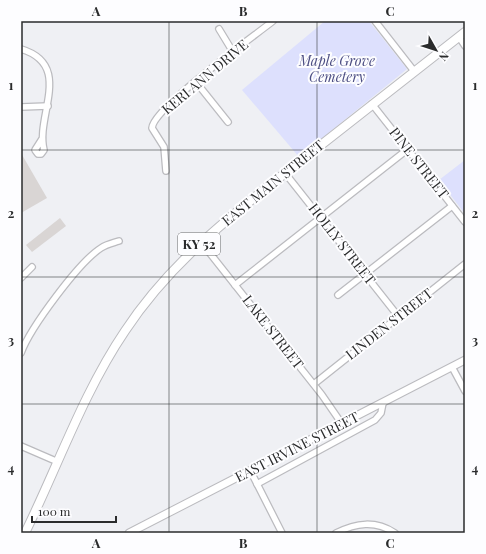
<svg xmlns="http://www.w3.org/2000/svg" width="486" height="554" viewBox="0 0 486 554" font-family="'Playfair Display',serif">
<rect width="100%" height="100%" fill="#eff0f4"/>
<g fill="#dde0fd">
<path d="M325,21h44l38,48 -108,88 -57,-67z"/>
<path d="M465,160v54l-26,-34z"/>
</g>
<g fill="#d9d5d4">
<path d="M21,153l26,45 -26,15z"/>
<path d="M60,218l6,8 -34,26 -6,-7z"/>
</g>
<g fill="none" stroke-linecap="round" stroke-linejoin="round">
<g stroke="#bbbbbf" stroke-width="8">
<g id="minor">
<path d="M375,21l39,50"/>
<path d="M219,29l14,23"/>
<path d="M459,37l6,9"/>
<path d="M21,49c53,16 14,67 23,101l-3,4h-3l-3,-4 7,-11"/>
<path d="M196,82l32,40"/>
<path d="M372,104l93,118"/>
<path d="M21,107l27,-1"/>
<path d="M166,171l-2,-24 -12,-19c1,-20 101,-91 121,-107"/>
<path d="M285,173l113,143"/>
<path d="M201,242l121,153 20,29"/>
<path d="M21,278l11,-11"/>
<path d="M235,285l173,-136"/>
<path d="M338,295l114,-89"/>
<path d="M21,353c9,-25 58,-91 80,-105 6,-4 12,-5 18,-7"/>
<path d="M452,367l13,24"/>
<path d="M314,384l151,-120"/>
<path d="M21,446l37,16"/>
<path d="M250,470l32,63"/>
<path d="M257,484l118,-64 6,-7 2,-10"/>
<path d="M336,533c20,-10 39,-13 59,0"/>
</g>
</g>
<g stroke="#bbbbbf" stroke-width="9">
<path id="tertiary" d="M129,533l336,-173"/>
</g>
<g stroke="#bbbbbf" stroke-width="10">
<path id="primary" d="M25,533c33,-67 58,-140 100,-202 44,-67 105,-115 168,-164 57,-45 115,-90 172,-135"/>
</g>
<use href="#minor" stroke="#fff" stroke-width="5.5"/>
<use href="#tertiary" stroke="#fff" stroke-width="7"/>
<use href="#primary" stroke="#fff" stroke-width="8"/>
</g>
<path fill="none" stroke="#2a2b2c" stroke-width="1" stroke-opacity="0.55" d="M169,21v512M317,21v512M21,150h444M21,277h444M21,404h444"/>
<g text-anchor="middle" stroke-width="4" stroke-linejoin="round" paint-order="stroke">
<rect fill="#fdfdff" stroke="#696a6b" stroke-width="1" x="178" y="233" width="42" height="22" rx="3"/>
<g font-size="13" font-weight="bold" fill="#2a2b2c">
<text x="199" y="249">KY 52</text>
</g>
<g font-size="14" font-style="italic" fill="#4c4e83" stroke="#fdfdff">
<text x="337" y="66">Maple Grove<tspan x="337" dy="16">Cemetery</tspan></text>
</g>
<g font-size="14" fill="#2a2b2c" stroke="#fdfdff">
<text transform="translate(205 77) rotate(-40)" y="5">KERI ANN DRIVE</text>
<text transform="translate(419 163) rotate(52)" y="5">PINE STREET</text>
<text transform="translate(273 183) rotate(-39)" y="5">EAST MAIN STREET</text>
<text transform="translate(342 244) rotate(52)" y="5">HOLLY STREET</text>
<text transform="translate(389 324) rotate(-38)" y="5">LINDEN STREET</text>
<text transform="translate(273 332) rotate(52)" y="5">LAKE STREET</text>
<text transform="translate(297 447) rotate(-27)" y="5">EAST IRVINE STREET</text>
</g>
</g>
<rect width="486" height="554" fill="none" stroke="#fdfdff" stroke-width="44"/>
<g transform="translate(436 50) rotate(129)" stroke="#fdfdff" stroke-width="3" paint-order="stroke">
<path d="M0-3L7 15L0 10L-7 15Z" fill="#2a2b2c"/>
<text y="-6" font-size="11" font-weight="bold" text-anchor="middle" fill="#2a2b2c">N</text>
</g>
<path d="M32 516v6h84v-6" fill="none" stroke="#2a2b2c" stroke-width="2"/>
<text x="38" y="516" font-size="12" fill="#2a2b2c" stroke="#fdfdff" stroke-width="3" paint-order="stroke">100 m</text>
<rect x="22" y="22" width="442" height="510" fill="none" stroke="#2a2b2c" stroke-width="1.5"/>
<g font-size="13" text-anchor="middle" font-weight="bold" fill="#2a2b2c">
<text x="96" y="16">A</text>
<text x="243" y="16">B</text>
<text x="390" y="16">C</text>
<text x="11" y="90">1</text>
<text x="475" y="90">1</text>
<text x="11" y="218">2</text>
<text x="475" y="218">2</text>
<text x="11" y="345">3</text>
<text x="475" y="345">3</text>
<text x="11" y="473">4</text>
<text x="475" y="473">4</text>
<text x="96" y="548">A</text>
<text x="243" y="548">B</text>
<text x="390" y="548">C</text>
</g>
</svg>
